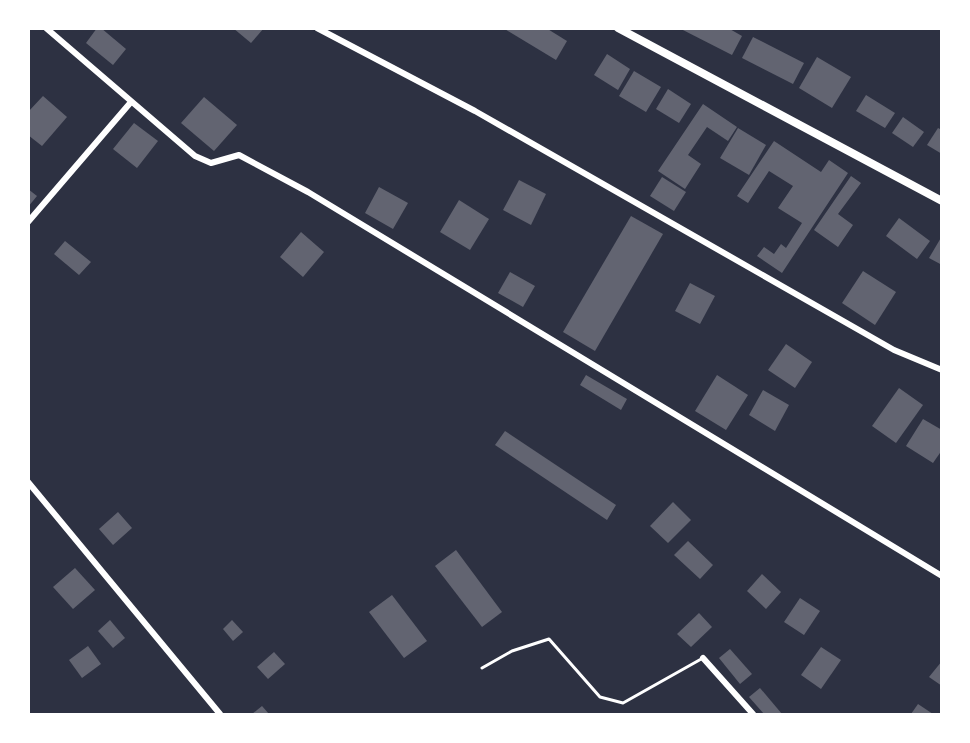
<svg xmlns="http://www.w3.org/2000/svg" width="970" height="743" viewBox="0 0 970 743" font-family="Raleway,sans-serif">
<rect width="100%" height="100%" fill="#2d3142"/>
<g fill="#626471">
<path d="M97,28h4l25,21 -13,16 -27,-22z"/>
<path d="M233,28h31l-13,15z"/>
<path d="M503,28h43l21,13 -11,19z"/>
<path d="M679,28h49l14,8 -10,19z"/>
<path d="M753,37l51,26 -11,21 -51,-26z"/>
<path d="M607,54l23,15 -12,21 -24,-15z"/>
<path d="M817,57l34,20 -19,31 -33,-20z"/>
<path d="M634,71l27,16 -15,25 -27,-16z"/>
<path d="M668,89l23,15 -12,19 -23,-14z"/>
<path d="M866,95l29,18 -10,15 -29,-17z"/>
<path d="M43,96l24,21 -25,29 -14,-11v-23z"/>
<path d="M204,97l33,28 -23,26 -33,-28z"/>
<path d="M703,104l34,23 -9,14 -21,-14 -19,28 13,9 -16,25 -27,-18z"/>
<path d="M903,117l21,15 -11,15 -21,-14z"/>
<path d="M134,123l24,18 -21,27 -24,-19z"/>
<path d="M738,128l28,17 -17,30 -29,-17z"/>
<path d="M938,128l4,2v24l-15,-9z"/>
<path d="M774,141l47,31 8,-12 19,13 -66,100 -25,-17 7,-9 10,7 7,-10 5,4 16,-25 -24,-15 15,-22 -24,-15 -21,32 -11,-7z"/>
<path d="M851,176l10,7 -23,31 15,11 -15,22 -24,-17z"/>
<path d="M662,177l24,15 -12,19 -24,-15z"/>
<path d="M519,180l27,14 -15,31 -28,-15z"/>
<path d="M379,187l29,16 -15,26 -28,-16z"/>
<path d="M28,189l9,7 -9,11z"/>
<path d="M459,200l30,19 -19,31 -30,-18z"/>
<path d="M631,216l32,18 -68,117 -32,-19z"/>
<path d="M899,218l31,23 -13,18 -31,-23z"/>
<path d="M301,232l23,20 -21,25 -23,-20z"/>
<path d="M942,236v29l-13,-7z"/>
<path d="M65,241l26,21 -12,13 -25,-21z"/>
<path d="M863,271l33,21 -21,33 -33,-22z"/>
<path d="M510,272l25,14 -12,21 -25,-14z"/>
<path d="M690,283l25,13 -15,28 -25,-13z"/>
<path d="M786,344l26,18 -17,26 -27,-18z"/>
<path d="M586,375l41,24 -6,11 -41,-25z"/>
<path d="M717,375l31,20 -22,35 -31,-19z"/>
<path d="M899,388l24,17 -27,38 -24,-17z"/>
<path d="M763,390l26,15 -14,26 -26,-16z"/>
<path d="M923,419l19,11v20l-9,13 -27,-17z"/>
<path d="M505,431l111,74 -9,15 -112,-75z"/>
<path d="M673,502l18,18 -23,23 -18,-17z"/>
<path d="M118,512l14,16 -19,17 -14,-16z"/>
<path d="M688,541l25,24 -13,14 -26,-24z"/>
<path d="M456,550l46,62 -20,15 -47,-61z"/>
<path d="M75,568l20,22 -22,19 -20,-22z"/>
<path d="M762,574l19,18 -15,17 -19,-18z"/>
<path d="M392,595l35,46 -23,17 -35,-46z"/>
<path d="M800,598l20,13 -16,24 -20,-13z"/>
<path d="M699,613l13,14 -21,20 -14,-13z"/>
<path d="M110,620l15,18 -12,10 -15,-17z"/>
<path d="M232,620l11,12 -10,9 -10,-12z"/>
<path d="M88,646l13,18 -19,14 -13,-18z"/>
<path d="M821,647l20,13 -20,29 -20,-14z"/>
<path d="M730,649l22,25 -12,10 -21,-26z"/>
<path d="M274,652l11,12 -17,15 -11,-12z"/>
<path d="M942,661v25l-13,-9z"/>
<path d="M760,688l22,26h-18l-15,-17z"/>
<path d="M918,704l15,10h-22z"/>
<path d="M262,706l7,8h-17z"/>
</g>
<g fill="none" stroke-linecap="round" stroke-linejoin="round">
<path stroke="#fff" stroke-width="3" d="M482,668l30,-17 37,-12 51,58 23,6 80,-45"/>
<g stroke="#fff" stroke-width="6">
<path d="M46,28l149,128 16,7 28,-8 69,37 634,384"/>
<path d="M317,28l158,83 419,239 48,20"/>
<path d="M28,222l103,-120"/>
<path d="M28,482l192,232"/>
<path d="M703,658l50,56"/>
</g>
<path stroke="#fff" stroke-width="8" d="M618,28l324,173"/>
</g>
<rect width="970" height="743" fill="none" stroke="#ffffff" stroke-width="60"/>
</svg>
